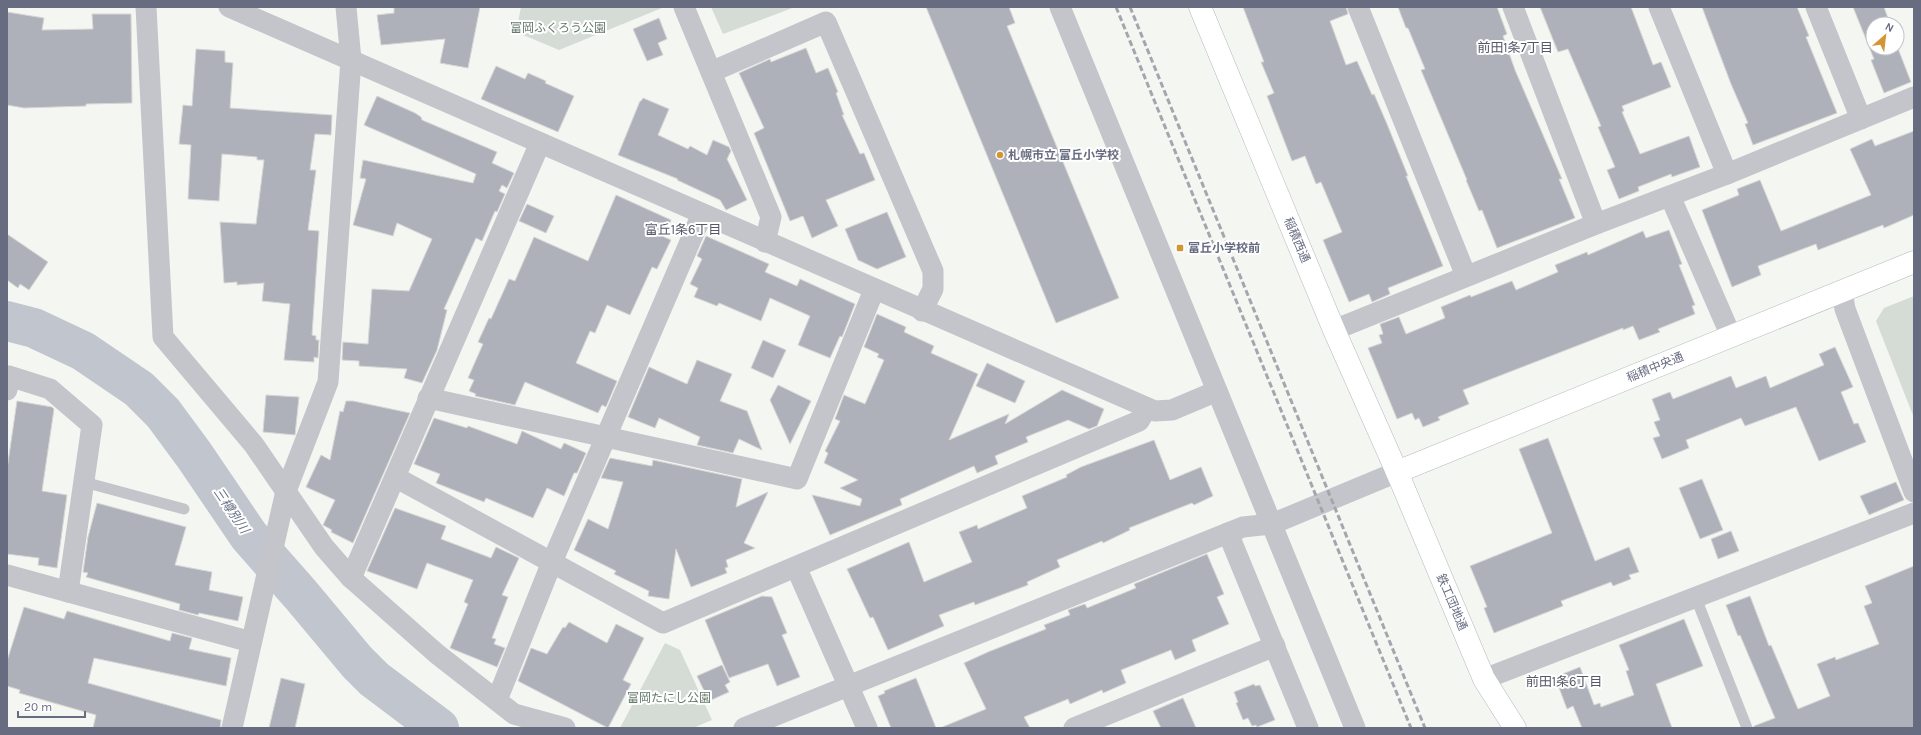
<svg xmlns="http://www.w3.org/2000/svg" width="1921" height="735" viewBox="0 0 1921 735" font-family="Karla,'Noto Sans JP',sans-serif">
<rect width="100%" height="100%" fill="#f4f6f2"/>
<g fill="#d4dcd5">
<path d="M521,7h141v1l-103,42 -43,-18z"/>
<path d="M711,7h84l-72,27z"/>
<path d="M1914,296v122l-38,-97 8,-13z"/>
<path d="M665,643l15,7 32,70 -19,8h-73z"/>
</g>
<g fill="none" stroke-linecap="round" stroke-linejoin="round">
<path stroke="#c1c5cd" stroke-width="40" d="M7,321l27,7 49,23 56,38 24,24 31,42 55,81 52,59 56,67 17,17 65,49"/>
</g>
<g fill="#aeb1b9" stroke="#d6d7d5">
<path d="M394,7h86l-12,61 -28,-5 5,-24 -64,6 -4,-30 17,-2z"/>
<path d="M926,7h83l6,16 -8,3 112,272 -63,25z"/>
<path d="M1243,7h103l2,7 -18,7 16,44 11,-4 15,34 2,-1 13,30 21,52h-2l37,90 -55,22 2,6 -18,8 -3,-8 -20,8 -26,-62 19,-8 -21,-50 -5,2 -11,-28 -13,5 -25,-65 7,-3 -13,-31h3z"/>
<path d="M1398,7h99l10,27 -4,2 12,34 47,109h-3l16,39 -78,30 -15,-38 -3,1 -13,-31h1l-46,-110 4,-1 -17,-41h-2z"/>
<path d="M1540,7h91l22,58 8,-3 10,25 -49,19 2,5 -2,1 18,42 49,-18 11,31 -28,10 -1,-3 -33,13 1,4 -20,8 -12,-29 8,-3 -17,-40 3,-1 -33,-77 -10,3z"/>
<path d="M1702,7h95l12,29 -3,1 31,76 -84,32 -8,-21 3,-1 -17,-39z"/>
<path d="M1853,7h31l6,17h-17v24h24v-2l14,36 -27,11 -13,-33 3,-1z"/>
<path d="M7,12l37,6 -2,12 51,-1 -1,-15h39l1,89 -46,1v2l-62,2 -17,-3z"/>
<path d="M659,18l8,21 -9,4 5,12 -16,6 -14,-32z"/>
<path d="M806,48l10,25 12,-5 10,24 -2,1 8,22h-2l18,39 4,-1 11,27 -49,20 12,26 -26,12 -9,-22 -13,5 -36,-88 10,-5 -25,-55 31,-14 1,3z"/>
<path d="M196,49l29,2v11l8,1 -3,45 102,7 -1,20 -16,-1 -5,36h6l-8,60 11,1 -7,104 4,1v4h3l-1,18 -4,-1v5l-30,-2 6,-56 -28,-3 2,-18 -27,2v-3l-13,1 -4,-61 36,2 8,-64h-7v-3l-35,-3 -3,47 -31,-2 3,-54 -12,-1 4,-39 9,1z"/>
<path d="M496,66l29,13 3,-6 18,8 -1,2 29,13 -16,36 -77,-33z"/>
<path d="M377,96l38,17 6,4 1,3 75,32 -5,11 22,10 -7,15 -5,-3 -3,6 6,3 -8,18 -2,-1 -13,30 -6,-3 -32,71 3,1 -10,40 -15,33 -18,-5 3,-9 -48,-3v-5l-17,-1 1,-18 25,2 4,-55 37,2 23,-52 -35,-16 -4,13 -40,-11 13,-46 -6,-1 3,-18 110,23 3,-9 -112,-49z"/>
<path d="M643,98l26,11 -11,26 30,14 2,-3 17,9 6,-15 16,7 2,4 -4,8 20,41 -21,10 -6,-10 -43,-20 1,-1 -60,-24 22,-54h1z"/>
<path d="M1914,131v84l-30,13 -1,-3 -65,25 -2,-6 -58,22 3,9 -29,12 -30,-77 37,-15 -2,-6 23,-9 21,51 90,-36 -21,-46 22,-10 3,7z"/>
<path d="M616,195l55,25 -7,17 7,3 -14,29 -5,-2 -22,48 -23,-10 -12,28 -5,-2 -14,32 41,18 -11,26 -4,-2 -4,8 -73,-31 -10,23 -40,-9 1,-2 -7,-3 5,-11 -6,-2 15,-34 -5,-2 11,-24 2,1 18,-40 6,2 19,-44 54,24z"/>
<path d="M527,204l27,12 -8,17 -27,-12z"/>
<path d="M887,212l19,45 -29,12 -19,-9 -13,-31z"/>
<path d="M1669,230l13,34 -3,1 16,40 -3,1 3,8 -37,15 2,3 -21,8 -6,-14 -10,4v-2l-160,62 6,14 -31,13 2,3 -17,7 -4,-9 -4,2 -3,-7 -15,6 -29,-71 14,-5 -3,-8 4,-1 -3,-10 19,-7 7,17 39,-16 -4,-11 29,-12 1,2 41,-16 4,9 42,-18 -3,-7 32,-13 1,3 55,-24 3,7z"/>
<path d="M7,234l41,28 -19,28 -9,-6 -2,4 -11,-8z"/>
<path d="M706,236l63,28 -4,8 32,14 3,-7 55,25 -13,33 -2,-1 -10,22 -32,-13 12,-29 -40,-18 -9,23 -42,-18 -2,3 -23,-9 4,-9 -8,-4 12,-25 -5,-3z"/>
<path d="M877,314l29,13 -2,5 30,14 -3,7 47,21 -29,66 60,-26 -4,10 57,-34 42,19 -7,17 -8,3 -21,-9 -42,17 2,5 -33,14 3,8 -21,9 -3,-7 -74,33 2,6 -72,30 -18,-40 48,11 2,-7 -22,-11 18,-8 -34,-17 4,-10 -3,-2 15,-30 -5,-2 9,-24 21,9 19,-44 -7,-3 2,-3 -15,-7z"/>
<path d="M763,340l23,10 -13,28 -22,-10z"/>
<path d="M1835,347l18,40 -12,5 13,32 4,-1 8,19 -47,19 -23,-54 -51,19 -4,-8 -55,22 3,8 -27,11 -9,-21 7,-2 -6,-14 6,-2 -8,-21 18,-7 3,7 58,-23 5,12 30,-12 4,12 54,-23 -5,-11z"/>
<path d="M697,360l35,14 -12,27 27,10 15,39 -23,-11 -6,14 -36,-8 3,-8 -41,-19 -4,10 -27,-11 21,-50 38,17z"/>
<path d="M987,363l38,18 -10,22 -39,-17z"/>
<path d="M778,385l33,16 -21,43 -20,-44z"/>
<path d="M266,395l33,2 -4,38 -32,-3z"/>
<path d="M17,401l35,6 2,2 -12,82 25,4 -10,73 -19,-3 1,-7 -32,-4v-85z"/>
<path d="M346,401h7l57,12 -57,130 -22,-11 1,-2 -9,-5 12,-25 -29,-13 15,-32 9,5 10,-49 3,1z"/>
<path d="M434,418l33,10 1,-2 49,18 5,-13 39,18 3,-6 22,10 -9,20h-3l-10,23 -17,-8 -14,30 -47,-20 -2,4 -48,-19 4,-9 -26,-10z"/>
<path d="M1548,438l47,123 34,-14 10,25 -10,3 2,4 -18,7 -2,-4 -50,19 2,5 -69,27 -10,-25 3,-1 -17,-41 82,-33 -33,-84z"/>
<path d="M1154,440l16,40 31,-13 12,29 -19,9 -2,-2 -63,25 1,2 -27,13 -1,-2 -45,19 3,7 -33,15 1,3 -53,20 -1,-3 -35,13 5,11 -56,24 -15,-33 -3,1 -23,-49 62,-27 15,40 48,-20 -13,-30 18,-7 1,4 49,-21 -5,-12 45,-19 -1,-2 15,-8z"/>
<path d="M610,458l42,8 1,-6 89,19 -6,28 32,-15 -24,51 11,5 -29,12 2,7 -3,1 2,5 -36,14 -15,-38 -7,50 -21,-3 1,-5 -35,-17 2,-3 -42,-21 14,-31 20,10 15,-47 -22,-4z"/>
<path d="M1702,479l21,51 -23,9 -21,-51z"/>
<path d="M1896,482l8,18 -35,15 -9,-19z"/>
<path d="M97,503l89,24 -11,38 37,7 -3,18 34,7 -5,24 -39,-8 -1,2 -19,-5 1,-6 -94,-27 2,-4 -5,-1 5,-35z"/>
<path d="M395,508l51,18 -5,13 50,19 5,-11 23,11 -17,37 6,2 -16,41 4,1 -2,5 11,4 -8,19 -47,-19 18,-44 -4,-2 9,-22 -46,-17 -10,26 -50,-18z"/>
<path d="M1731,531l8,20 -21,8 -7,-20z"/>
<path d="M1207,554l17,40 -7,3 12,27 -37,16 4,11 -21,9 -4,-10 -50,20 5,13 -23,10 -1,-3 -32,14 -2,-5 -44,18 6,11h-90l46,-19 -22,-46 24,-11 58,-23 -2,-4 26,-10 -2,-5 17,-6 2,4 49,-20 -2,-4z"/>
<path d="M1914,566v162h-160v-2l21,-8 -35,-83 -2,1 -12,-31 24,-9 19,50 2,-1 27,64 32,-13 -13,-32 18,-7 1,3 43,-16 -15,-38 8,-3 -7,-17z"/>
<path d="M762,596l10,1 15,36 -5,2 18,42 -23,9 -9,-22 -39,14 -24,-58z"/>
<path d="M24,607l40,12 3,-8 103,30 2,-8 20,5 -3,11 42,9 -5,28 -132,-28 -6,25 133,37 -1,8h-127l3,-13 -77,-22 1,-3 -13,-4v-25z"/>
<path d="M1684,619l19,47 -47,18 16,44h-90l-9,-22 -6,3 -12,-32 25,-10 14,38 6,-2 1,4 33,-12 -8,-24 3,-1 -10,-25z"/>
<path d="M569,622l38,21 9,-19 28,14 -21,42 8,4 -23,44 -90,-47 13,-33 16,6 16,-27 2,1z"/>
<path d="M722,665l8,17 -5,3 4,7 -20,9 -12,-25z"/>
<path d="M281,678l24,6 -10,44h-26z"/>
<path d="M916,678l20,50h-45l-13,-32 7,-3 -1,-2z"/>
<path d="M1254,684l1,2 5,-1 15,35 -18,7 -1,-2 -4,1 -4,-8 -5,2 -7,-17 2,-1 -4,-10z"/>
<path d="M1183,698l13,30h-35l-8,-17z"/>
</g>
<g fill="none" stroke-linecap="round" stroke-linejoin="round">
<g stroke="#b6b8be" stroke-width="23">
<g id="secondary">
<path d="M1200,7l134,323 63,142 87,207 31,49"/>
<path d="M1397,472l517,-210"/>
</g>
</g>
<g stroke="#c4c5ca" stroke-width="11">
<path d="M84,482l100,27"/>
<path d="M1696,598l51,130"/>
</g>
<g stroke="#c4c5ca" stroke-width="21">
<path d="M146,7l17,330 91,108 70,102 27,31 86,76 77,60 51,14"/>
<path d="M229,7l926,404 17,-1 45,-19"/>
<path d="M684,7l87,210 -6,25"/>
<path d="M1060,7l295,721"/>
<path d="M1358,7l108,269"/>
<path d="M1513,7l83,217"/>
<path d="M1659,7l68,167"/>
<path d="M1816,7l45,112"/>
<path d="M711,72l115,-50 107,249v18l-11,22"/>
<path d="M1670,196l61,140"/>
<path d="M1842,291l3,18 69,183"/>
<path d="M1334,330l262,-106 131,-50 187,-77"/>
<path d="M7,390l2,-14 41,13 42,36 -24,167"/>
<path d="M428,398l369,81 77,-189"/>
<path d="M395,477l268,146 476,-202 8,-13"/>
<path d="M1228,533l80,195"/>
<path d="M796,567l71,161"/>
<path d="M7,575l244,67"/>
<path d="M351,578l189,-435"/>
<path d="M1484,679l430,-166"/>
<path d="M497,700l55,-138 150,-348"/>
<path d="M232,728l54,-237 42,-109 23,-322 -5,-53"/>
<path d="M744,728l484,-195 15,-6 29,-3 125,-52"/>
<path d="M1074,728l201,-82"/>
</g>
<use href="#secondary" stroke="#fff" stroke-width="22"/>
<g stroke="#a4a6ae" stroke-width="3" stroke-dasharray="6 3" stroke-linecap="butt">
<path d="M1116,7l295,721"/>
<path d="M1130,7l295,721"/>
</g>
</g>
<g fill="#d39635" stroke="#fff" stroke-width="1.5">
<circle cx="1000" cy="155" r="4"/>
<rect x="1176" y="244" width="8" height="8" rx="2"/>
</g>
<g text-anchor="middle" stroke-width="4" stroke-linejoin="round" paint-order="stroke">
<g font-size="12" fill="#657969" stroke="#fff">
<text x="558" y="32">富岡ふくろう公園</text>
<text x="669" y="702">富岡たにし公園</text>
</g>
<g font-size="12" font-weight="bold" fill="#676c81" stroke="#fff" text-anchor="start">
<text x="1008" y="159">札幌市立 富丘小学校</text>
<text x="1188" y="252">富丘小学校前</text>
</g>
<g font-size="12" fill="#676c81" stroke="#fff">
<text transform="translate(1297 240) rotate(67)" y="4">稲積西通</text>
<text transform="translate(1655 367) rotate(-22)" y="4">稲積中央通</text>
<text transform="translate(1452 602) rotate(67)" y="4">鉄工団地通</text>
</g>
<g font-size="13" fill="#545867" stroke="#fff">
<text x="1515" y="52">前田1条7丁目</text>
<text x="683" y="234">富丘1条6丁目</text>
<text x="1564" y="686">前田1条6丁目</text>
</g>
<g font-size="13" font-style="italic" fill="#687285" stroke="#fff">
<text transform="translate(232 510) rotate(56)" y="5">三樽別川</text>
</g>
</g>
<rect width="1921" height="735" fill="none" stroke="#676c81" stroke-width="16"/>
<g transform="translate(1885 36) rotate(28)"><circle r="19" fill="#ffffff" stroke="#c2c4cd"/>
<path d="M0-3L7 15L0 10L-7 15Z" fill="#d39635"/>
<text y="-6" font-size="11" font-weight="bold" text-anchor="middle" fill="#676c81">N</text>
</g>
<path d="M18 711v6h67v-6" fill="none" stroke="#676c81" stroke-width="2"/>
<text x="24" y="711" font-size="12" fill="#676c81" stroke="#ffffff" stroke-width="3" paint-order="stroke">20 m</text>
</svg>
